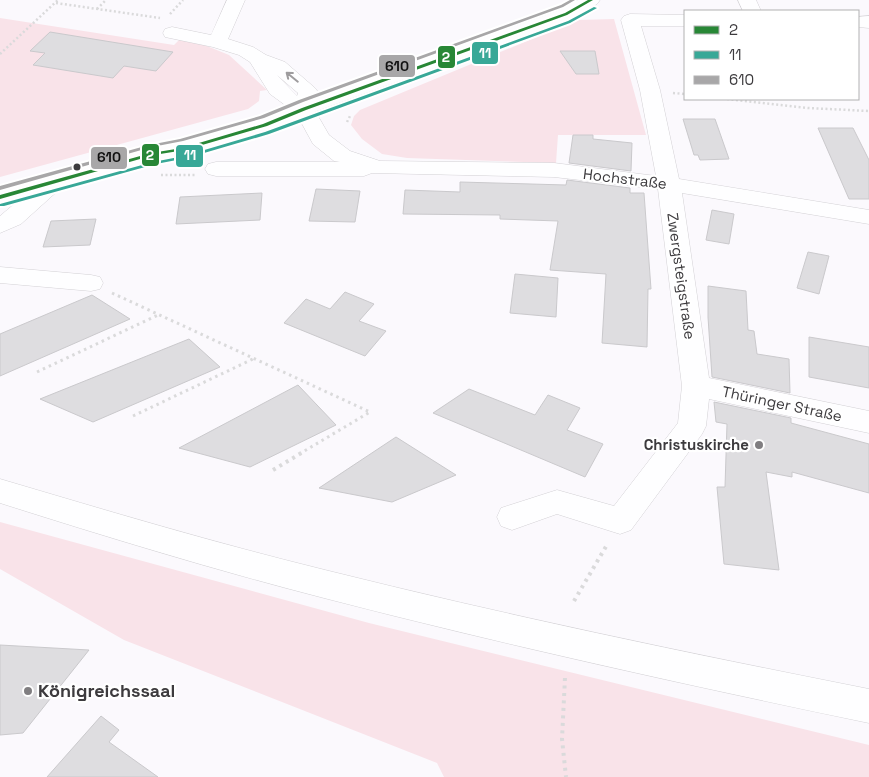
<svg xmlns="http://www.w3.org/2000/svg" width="869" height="777" viewBox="0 0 869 777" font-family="'Space Grotesk',sans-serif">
<rect width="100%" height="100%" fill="#fbf9fd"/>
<g fill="#f9e3e9">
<path d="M0,18l174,27 6,-6 17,3 32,13 38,35 -7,1 -1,10 -11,8 -248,68z"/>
<path d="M614,19l32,116h-88l-2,28 -149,-5 -25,-4 -20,-15 -11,-14 3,-9 6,-6 218,-90z"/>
<path d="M0,522l369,101 500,122v32h-425l-7,-14 -313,-123 -124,-71z"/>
</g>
<g fill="#dedde0" stroke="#cac9cc">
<path d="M50,32l123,20 -17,19 -32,-5 -11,12 -80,-13 12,-12 -15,-2z"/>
<path d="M560,51h35l4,23h-23z"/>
<path d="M683,119h32l14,40 -29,1 -2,-5h-4z"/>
<path d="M818,128h35l16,32v39h-20z"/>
<path d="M573,135h20v4l39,4 -1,28 -62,-8z"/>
<path d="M567,180l63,8v5h14l7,96h-3l-1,58 -45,-4 4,-69 -56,-4 8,-49 -58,-2v-4l-97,-1 2,-24 55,2v-10l106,3z"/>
<path d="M316,189l44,2 -5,31 -46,-1z"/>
<path d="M262,193l-2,27 -84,4 4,-27z"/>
<path d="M712,210l22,4 -5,30 -23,-4z"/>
<path d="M96,219l-6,26 -47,2 8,-26z"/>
<path d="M808,252l21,4 -10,38 -22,-6z"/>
<path d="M515,274l43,4 -2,39 -46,-4z"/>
<path d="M708,286l38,5 2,39 6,1 3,23 32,5 1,34 -78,-16 -4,-60z"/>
<path d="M345,292l29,12 -15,17 27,10 -21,25 -81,-33 22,-24 24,10z"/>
<path d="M92,295l38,24 -130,57v-42z"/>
<path d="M809,337l60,10v41l-60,-11z"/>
<path d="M189,339l31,28 -127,55 -53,-23z"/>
<path d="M298,385l38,40 -86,42 -71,-19z"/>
<path d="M469,389l66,26 13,-20 32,13 -13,22 36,14 -18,33 -152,-64z"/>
<path d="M714,402l77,16v5l78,21v49l-77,-21v5l-26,-5 13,98 -55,-6 -7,-77h8l2,-63 -11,-2z"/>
<path d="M396,437l60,38 -64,27 -73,-14z"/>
<path d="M0,645l89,5 -66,83 -23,2z"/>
<path d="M101,716l18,14 -10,12 49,35h-111z"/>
</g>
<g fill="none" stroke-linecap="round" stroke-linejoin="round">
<g stroke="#d3d1d5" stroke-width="1">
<g id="minor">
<path d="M227,0h18l-17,39 25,8 13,8 19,7 30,26 3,4 -4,17 15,26 21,16 30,10 174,2 102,13 -16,-86 -19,-70 3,-4 6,-2 55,1v11h-44l19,64 19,89 190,31v14l-187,-31 27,185 160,33v22l-160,-34 -3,27 -4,8 -71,96 -11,4 -63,-20 -45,16 -11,-4 -4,-9 4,-9 56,-18 57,16 64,-83 4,-37 -24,-197 -104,-12 -182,-4 -8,3h-148l-8,-2 -3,-5 3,-5 8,-2h124l-6,-1 -21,-17 -17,-31 -26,-19 -20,-32 -11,-7 -26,-8 -48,-10 -2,-4 2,-4 7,-2 39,8zM277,75l21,18 -1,3z"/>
<path d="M738,0h18l5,11h-18z"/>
<path d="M869,16v12l-11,-1v-10z"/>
<path d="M54,175l8,2 3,5 -3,5 -41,37 -21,9v-17l46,-39z"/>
<path d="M0,267l91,8 9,2 3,6 -3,6 -9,2 -91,-8z"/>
</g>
</g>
<g stroke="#d3d1d5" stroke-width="1">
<g id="major">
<path d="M578,0h22l-3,4 -25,14 -261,95 -39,16 -81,25 -36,6 -155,44v-14l145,-41 35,-6 78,-22 39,-16 263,-95z"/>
<path d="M0,479c108,32 215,64 325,91 180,45 362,83 544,119v34c-182,-38 -364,-78 -545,-125 -109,-28 -217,-61 -324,-95z"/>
</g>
</g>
<g stroke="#dadadb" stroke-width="2.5" stroke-dasharray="2 2.5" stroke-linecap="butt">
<path d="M56,3l104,15"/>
<path d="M97,9l9,-9"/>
<path d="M170,14l13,-14"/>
<path d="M0,54l58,-54"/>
<path d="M673,93l12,1"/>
<path d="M727,99l81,9 61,3"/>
<path d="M347,122l4,-8"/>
<path d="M161,175h34"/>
</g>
<g stroke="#dadadb" stroke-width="3" stroke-dasharray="2.5 4" stroke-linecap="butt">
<path d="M112,293l258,119 -69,41"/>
<path d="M37,372l121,-57"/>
<path d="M133,416l120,-57"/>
</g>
<g stroke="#dadadb" stroke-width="4" stroke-dasharray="3 4.5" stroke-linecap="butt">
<path d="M273,470l30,-18"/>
<path d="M574,601l34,-58"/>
<path d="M565,678l-3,61 4,38"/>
</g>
<use href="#minor" fill="#fefeff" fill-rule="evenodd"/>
<use href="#major" fill="#fefeff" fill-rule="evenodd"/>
<g stroke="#fff" stroke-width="4">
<path id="bus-1" d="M588,0h5l-26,15 -261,95 -39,16 -82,24 -31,5 -154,44v-4l151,-42 31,-5 81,-24 39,-16 263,-95z"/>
</g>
<g stroke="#fff" stroke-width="4">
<path id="bus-2" d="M594,7l3,1 -27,15 -301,111 -82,24 -31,6 -152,42h-4v-2l153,-42 31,-6 81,-24 303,-111z"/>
</g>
<g stroke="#fff" stroke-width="4">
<path id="bus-3" d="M570,0h5l-12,7 -260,95 -39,16 -81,23 -31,6 -152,43v-4l149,-41 31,-6 80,-23 39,-16 262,-95z"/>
</g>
<use href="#bus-1" fill="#288736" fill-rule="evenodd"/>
<use href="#bus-2" fill="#38a897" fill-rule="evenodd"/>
<use href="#bus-3" fill="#a8a7a8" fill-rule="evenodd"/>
</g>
<defs><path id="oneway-shaft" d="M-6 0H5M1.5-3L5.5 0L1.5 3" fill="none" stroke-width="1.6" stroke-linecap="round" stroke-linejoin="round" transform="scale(1.25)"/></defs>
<use stroke="#9e9c9e" href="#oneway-shaft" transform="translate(292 77) rotate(-141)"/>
<circle fill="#3d3b3e" stroke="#fff" stroke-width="2" cx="77" cy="167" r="4.5"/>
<g fill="#807e81" stroke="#fff" stroke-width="2">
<circle cx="759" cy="445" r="5"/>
<circle cx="28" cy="691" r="5"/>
</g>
<g text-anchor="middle" stroke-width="4.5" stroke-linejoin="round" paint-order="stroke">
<g font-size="15" fill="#3d3b3e" stroke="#fff">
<text transform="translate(625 179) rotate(7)" y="5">Hochstraße</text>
<text transform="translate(681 276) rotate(82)" y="5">Zwergsteigstraße</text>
<text transform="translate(782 404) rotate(12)" y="5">Thüringer Straße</text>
</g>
<g font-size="15" font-weight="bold" fill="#3d3b3e" stroke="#fff" text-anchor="end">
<text x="749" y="450">Christuskirche</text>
</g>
<g font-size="18" font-weight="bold" fill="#3d3b3e" stroke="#fff" text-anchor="start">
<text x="38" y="697">Königreichssaal</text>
</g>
</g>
<g stroke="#fff" stroke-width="2">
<rect x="471" y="41" width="28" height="24" rx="5" fill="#38a897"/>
<rect x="437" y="45" width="19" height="24" rx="5" fill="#288736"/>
<rect x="378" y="54" width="38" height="24" rx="5" fill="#a8a7a8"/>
<rect x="141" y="143" width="19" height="24" rx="5" fill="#288736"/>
<rect x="175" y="144" width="29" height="24" rx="5" fill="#38a897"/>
<rect x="90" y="146" width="38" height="24" rx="5" fill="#a8a7a8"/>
</g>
<g font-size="14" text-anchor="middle" font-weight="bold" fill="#fff">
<text x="485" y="58">11</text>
<text x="446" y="62">2</text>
<text x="150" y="160">2</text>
<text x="190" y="160">11</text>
</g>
<g font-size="14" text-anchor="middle" font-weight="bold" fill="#111">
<text x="397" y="71">610</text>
<text x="109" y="162">610</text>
</g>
<rect x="684" y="10" width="175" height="90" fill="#ffffff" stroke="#b1b1b2"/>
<rect x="694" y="26" width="25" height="8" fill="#288736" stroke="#b1b1b2"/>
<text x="729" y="35" font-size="15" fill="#3d3b3e">2</text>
<rect x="694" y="51" width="25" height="8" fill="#38a897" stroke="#b1b1b2"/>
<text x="729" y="60" font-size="15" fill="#3d3b3e">11</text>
<rect x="694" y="76" width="25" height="8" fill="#a8a7a8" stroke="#b1b1b2"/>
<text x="729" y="85" font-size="15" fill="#3d3b3e">610</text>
</svg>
